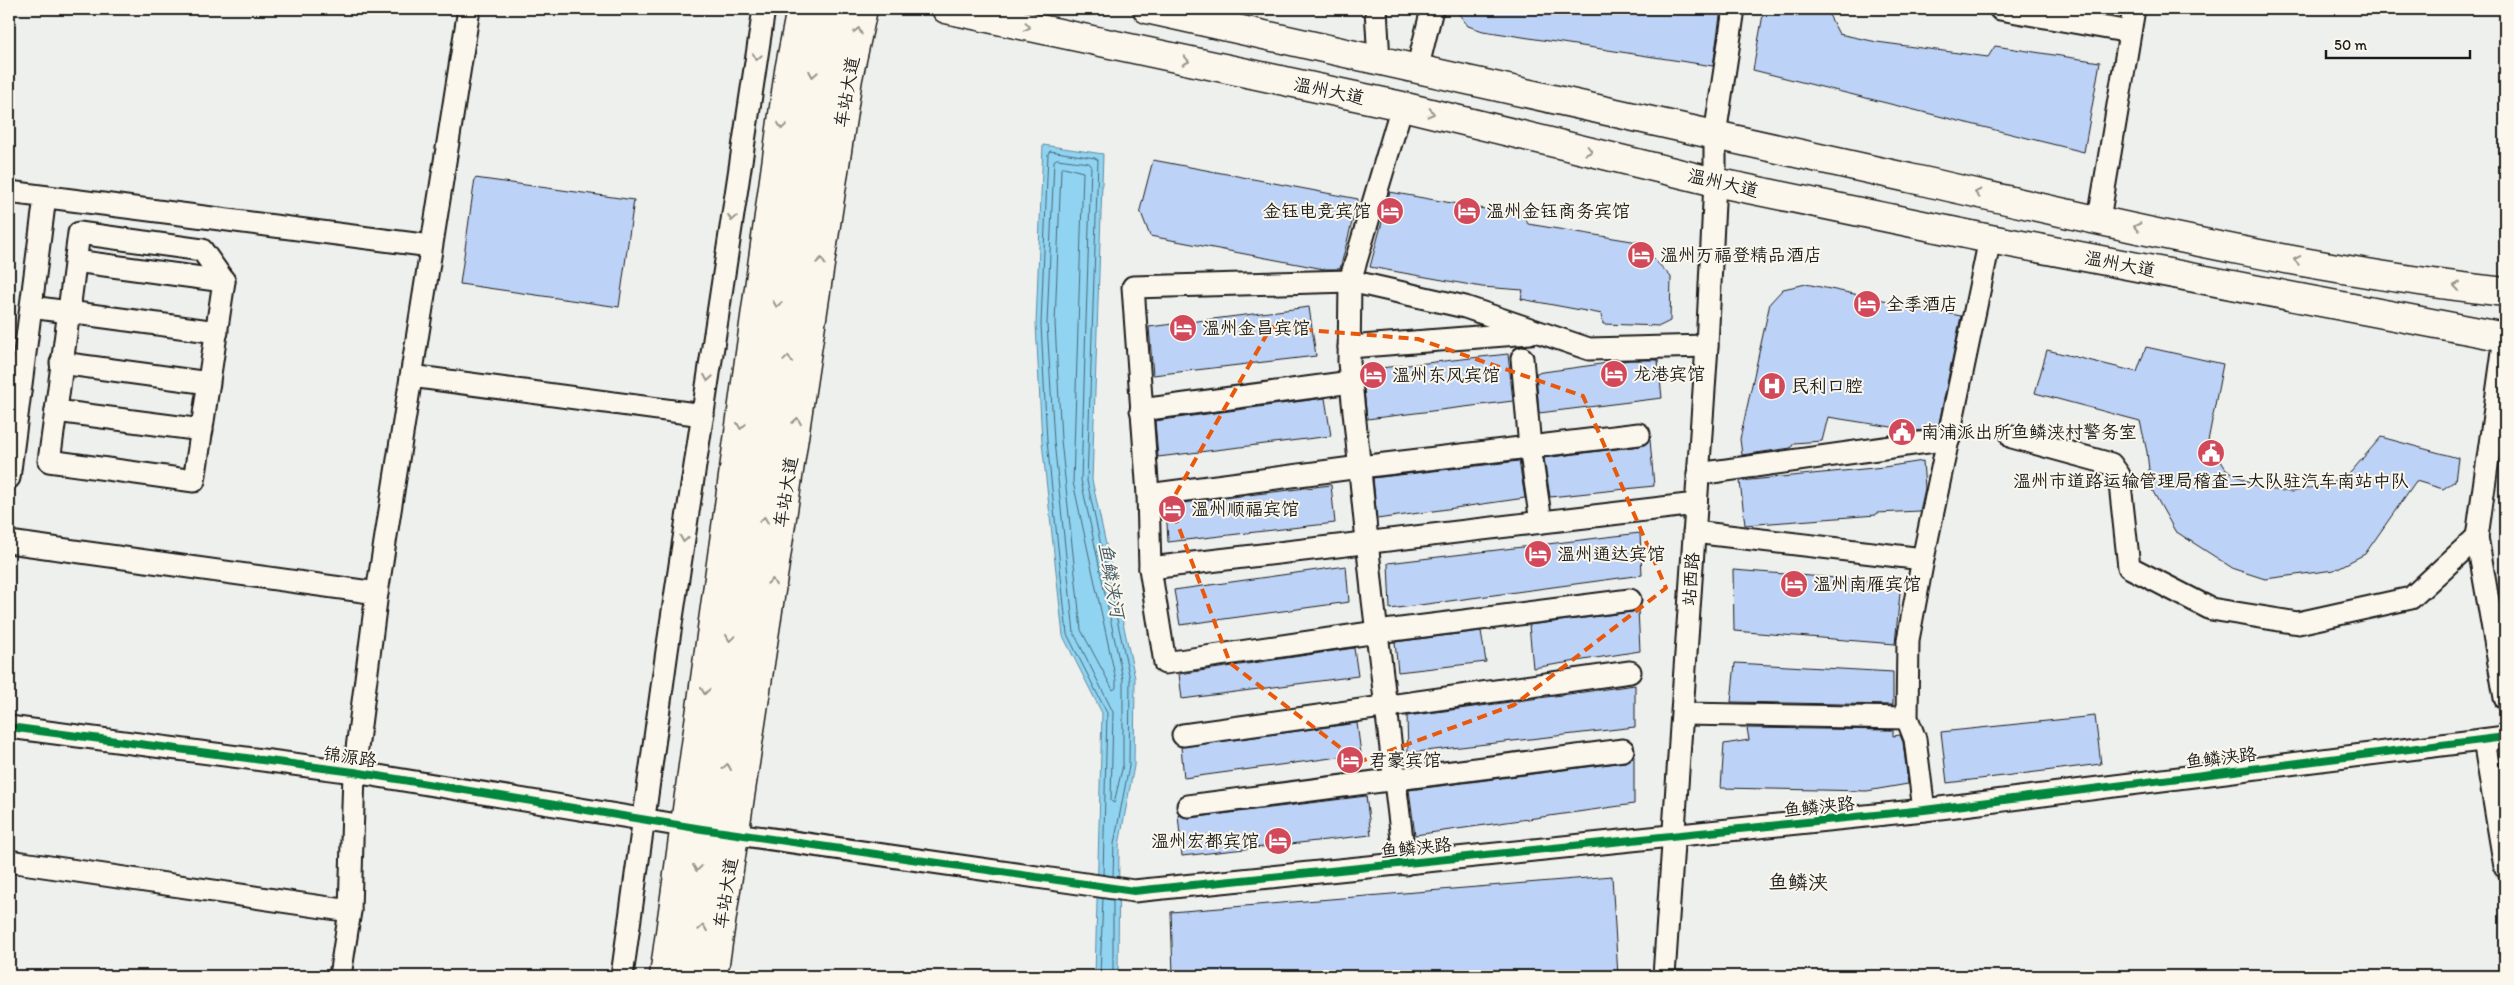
<svg xmlns="http://www.w3.org/2000/svg" width="2514" height="985" viewBox="0 0 2514 985" font-family="Itim,'LXGW WenKai TC',sans-serif">
<rect width="100%" height="100%" fill="#eef0ee"/>
<filter id="ink" filterUnits="userSpaceOnUse"><feTurbulence type="fractalNoise" baseFrequency=".02" numOctaves="2"/><feDisplacementMap in="SourceGraphic" scale="10" xChannelSelector="R" yChannelSelector="G"/><feConvolveMatrix kernelMatrix="1 2 1 2 8 2 1 2 1" color-interpolation-filters="sRGB"/></filter>
<g filter="url(#ink)">
<path fill="#90d4f2" stroke="#628a9c" d="M1043,145l60,9 -11,326 43,198 -1,88 -15,79 -1,131h-23l7,-263 -39,-77 -21,-194 -6,-118z"/>
<g fill="none" stroke-linecap="round" stroke-linejoin="round">
<g stroke="#4a6672" stroke-width="1">
<path d="M1057,159l32,4 2,2 -10,315 42,199v86l-9,38 -3,-2 2,-89 -39,-79 -20,-192 -7,-117 7,-163z"/>
<path d="M1064,167l19,5 -10,310 43,198v8l-3,2 -32,-60 -20,-190 -6,-117 6,-153z"/>
<path d="M1103,875l4,-162 -40,-79 -20,-193 -6,-117 7,-170 2,-3 45,7 3,2 -11,321 43,198 -1,87 -15,78 -1,32"/>
<path d="M1113,900v76"/>
<path d="M1100,976l3,-78"/>
</g>
</g>
<g fill="#bcd2f6" stroke="#1c1c1c">
<path d="M1455,9h266l-8,57 -230,-35 -15,-5z"/>
<path d="M1764,9h33l31,4 11,21 38,8 111,15 7,-11 105,16 -16,90 -331,-82z"/>
<path d="M1153,160l205,39 -18,70h-16l-174,-33 -10,-26z"/>
<path d="M475,178l159,22 -15,107 -159,-23z"/>
<path d="M1390,192l134,24 4,8 110,18 33,35 -1,44 -10,5 -57,-2 -1,-10 -81,-15 2,-9 -41,-3 -112,-20z"/>
<path d="M1806,284l155,32 -23,112 -21,3 -89,-14 -6,24 -28,2 -3,5 -49,7 -2,-16 30,-136 13,-14z"/>
<path d="M1309,307l7,49 -163,19 -4,-48z"/>
<path d="M2146,347l77,17 -15,77 18,28 32,19 34,4 35,-8 23,-11 31,-36 77,21 -3,23 -12,8 -27,-8 -51,73 -31,16 -69,9 -31,-10 -59,-38 -24,-43 -4,-36 -7,-31 -105,-28 12,-43 90,22z"/>
<path d="M1508,354l5,47 -146,18 -5,-49z"/>
<path d="M1630,360h28l4,38 -123,15 -3,-40z"/>
<path d="M1325,398l6,38 -173,21 -3,-36z"/>
<path d="M1650,440l4,46 -104,11 -6,-39 96,-12z"/>
<path d="M1519,461l6,37 -148,21 -4,-41z"/>
<path d="M1923,461l2,27 -5,23 -44,2v2l-131,10 -5,-44 144,-14z"/>
<path d="M1331,485l4,38 -167,19 -2,-37z"/>
<path d="M1640,533l2,42 -252,34 -2,-46z"/>
<path d="M1346,566l3,36 -169,23 -6,-35z"/>
<path d="M1733,570l168,13 -6,61 -161,-13z"/>
<path d="M1638,609l2,42 -107,17 -4,-43 103,-13z"/>
<path d="M1481,631l5,31 -88,10 -3,-30z"/>
<path d="M1354,648l4,28 -176,23 -3,-25z"/>
<path d="M1735,663l158,9v33l-162,-3z"/>
<path d="M1635,685v42l-227,26 -1,-37z"/>
<path d="M2095,716l6,48 -154,19 -6,-51z"/>
<path d="M1357,723l4,31 -177,24 -3,-31z"/>
<path d="M1747,728l146,2v6l7,-1 3,7 5,42 -41,7 -146,-3 3,-44 25,-4z"/>
<path d="M1634,756v48l-219,31 -6,-45 216,-28z"/>
<path d="M1366,796l5,39 -189,21 -4,-41 12,3z"/>
<path d="M1612,876l6,100h-445l-2,-64z"/>
</g>
<g fill="none" stroke-linecap="round" stroke-linejoin="round">
<g stroke="#1c1c1c" stroke-width="25">
<g id="minor">
<path d="M1376,9l3,52"/>
<path d="M2000,9l130,23"/>
<path d="M1417,70l15,-61"/>
<path d="M1402,106l-52,175 -1,81 24,238 32,264"/>
<path d="M9,192l422,54"/>
<path d="M2099,219l35,-210"/>
<path d="M31,307l186,25"/>
<path d="M2505,337l-28,200 28,161"/>
<path d="M1349,347l181,-14"/>
<path d="M1522,358l8,89 11,75"/>
<path d="M61,363l148,20"/>
<path d="M411,376l292,39"/>
<path d="M1141,410l210,-28"/>
<path d="M56,411l-7,50 145,20 30,-200 -149,-20"/>
<path d="M202,430l-146,-19 23,-178 123,17 22,31"/>
<path d="M2012,437l99,27 8,11 10,92 82,42 87,14 113,-25 66,-61"/>
<path d="M1698,474l251,-35"/>
<path d="M9,478l36,-281"/>
<path d="M1148,495l212,-28 279,-33"/>
<path d="M1694,532l229,27"/>
<path d="M9,542l368,51"/>
<path d="M1150,568l546,-64"/>
<path d="M1630,600l-253,32 -212,31 -15,-95 -2,-73 -15,-208 217,-6 115,26 124,42 118,-3"/>
<path d="M1683,714l224,4"/>
<path d="M9,727l345,45 348,57 432,62 790,-81 581,-73"/>
<path d="M1183,735l447,-63"/>
<path d="M2484,740l21,127"/>
<path d="M1188,806l435,-56"/>
<path d="M1924,810l-9,-71 -8,-21 1,-78 15,-81 67,-320"/>
<path d="M9,861l341,50"/>
<path d="M340,976l10,-65 4,-139 23,-179 92,-584"/>
<path d="M622,976l45,-325 97,-642"/>
<path d="M681,976l116,-813 27,-154"/>
<path d="M696,976l131,-880 15,-87"/>
<path d="M1664,976l43,-630 8,-164v-47l19,-126"/>
</g>
</g>
<g stroke="#1c1c1c" stroke-width="31">
<g id="major">
<path d="M946,9l456,97 313,76 275,57 515,98"/>
<path d="M1147,9c254,57 508,113 762,169 197,44 395,92 596,114"/>
<path d="M664,976l125,-905 12,-62"/>
<path d="M713,976l135,-898 15,-69"/>
</g>
</g>
<use href="#minor" stroke="#fbf7ec" stroke-width="21"/>
<use href="#major" stroke="#fbf7ec" stroke-width="28"/>
<g stroke="#fbf7ec" stroke-width="11">
<path id="cycleway" d="M9,727l345,45 348,57 432,62 790,-81 581,-73"/>
</g>
<use href="#cycleway" stroke="#00873e" stroke-width="8"/>
</g>
<defs><path id="oneway-chevron" d="M-2-3.5L2.5 0L-2 3.5" fill="none" stroke-width="1.6" stroke-linecap="round" stroke-linejoin="round" transform="scale(1.25)"/></defs>
<g stroke="#97948e">
<use href="#oneway-chevron" transform="translate(1027 27) rotate(13)"/>
<use href="#oneway-chevron" transform="translate(858 31) rotate(-78)"/>
<use href="#oneway-chevron" transform="translate(757 57) rotate(99)"/>
<use href="#oneway-chevron" transform="translate(1186 61) rotate(12)"/>
<use href="#oneway-chevron" transform="translate(813 74) rotate(100)"/>
<use href="#oneway-chevron" transform="translate(1431 113) rotate(14)"/>
<use href="#oneway-chevron" transform="translate(782 126) rotate(98)"/>
<use href="#oneway-chevron" transform="translate(1589 151) rotate(14)"/>
<use href="#oneway-chevron" transform="translate(1978 193) rotate(-168)"/>
<use href="#oneway-chevron" transform="translate(732 218) rotate(99)"/>
<use href="#oneway-chevron" transform="translate(2137 227) rotate(-168)"/>
<use href="#oneway-chevron" transform="translate(2297 260) rotate(-170)"/>
<use href="#oneway-chevron" transform="translate(821 261) rotate(-81)"/>
<use href="#oneway-chevron" transform="translate(2457 286) rotate(-172)"/>
<use href="#oneway-chevron" transform="translate(777 304) rotate(98)"/>
<use href="#oneway-chevron" transform="translate(788 359) rotate(-82)"/>
<use href="#oneway-chevron" transform="translate(708 378) rotate(99)"/>
<use href="#oneway-chevron" transform="translate(797 421) rotate(-81)"/>
<use href="#oneway-chevron" transform="translate(741 426) rotate(98)"/>
<use href="#oneway-chevron" transform="translate(764 520) rotate(-82)"/>
<use href="#oneway-chevron" transform="translate(684 539) rotate(99)"/>
<use href="#oneway-chevron" transform="translate(772 582) rotate(-81)"/>
<use href="#oneway-chevron" transform="translate(730 638) rotate(98)"/>
<use href="#oneway-chevron" transform="translate(705 691) rotate(98)"/>
<use href="#oneway-chevron" transform="translate(727 767) rotate(-82)"/>
<use href="#oneway-chevron" transform="translate(697 868) rotate(98)"/>
<use href="#oneway-chevron" transform="translate(703 928) rotate(-81)"/>
</g>
</g>
<path fill="none" stroke="#e8590c" stroke-width="4" stroke-dasharray="10 6" stroke-linejoin="round" d="M1271,327l147,12 165,57 83,192 -152,117 -155,57 -129,-99 -60,-159z"/>
<defs>
<g id="hotel-disc" transform="scale(1.4375)"><circle r="9.5" fill="#d1495b" stroke="#fbf7ec"/><path d="M-6-4.5h1.5V1H6V5H4.5V3h-9V5H-6ZM-4 0a1.8 1.8 0 1 1 3.6 0ZM.5 0V-2.5h3Q6-2.5 6 0Z" fill="#fff"/></g>
<g id="hospital-disc" transform="scale(1.4375)"><circle r="9.5" fill="#d1495b" stroke="#fbf7ec"/><path d="M-5-5h3v3.5h4V-5h3V5h-3V1.5h-4V5h-3Z" fill="#fff"/></g>
<g id="civic-disc" transform="scale(1.4375)"><circle r="9.5" fill="#d1495b" stroke="#fbf7ec"/><path d="M-.6-6.5H3V-4.5H.6V-3L4-1V1h2V6H-6V1h2V-1L-.6-3ZM-1.2 2.5V6h2.4V2.5Z" fill="#fff"/></g>
</defs>
<g fill-rule="evenodd">
<use href="#hotel-disc" x="1390" y="211"/>
<use href="#hotel-disc" x="1467" y="211"/>
<use href="#hotel-disc" x="1641" y="255"/>
<use href="#hotel-disc" x="1867" y="304"/>
<use href="#hotel-disc" x="1183" y="328"/>
<use href="#hotel-disc" x="1614" y="374"/>
<use href="#hotel-disc" x="1373" y="375"/>
<use href="#hospital-disc" x="1772" y="386"/>
<use href="#civic-disc" x="1902" y="432"/>
<use href="#civic-disc" x="2211" y="453"/>
<use href="#hotel-disc" x="1172" y="509"/>
<use href="#hotel-disc" x="1538" y="554"/>
<use href="#hotel-disc" x="1794" y="584"/>
<use href="#hotel-disc" x="1350" y="760"/>
<use href="#hotel-disc" x="1278" y="841"/>
</g>
<g text-anchor="middle" stroke-width="4" stroke-linejoin="round" paint-order="stroke">
<g font-size="18" fill="#1c1c1c" stroke="#fbf7ec">
<text transform="translate(1329 91) rotate(12)" y="6">温州大道</text>
<text transform="translate(847 92) rotate(-80)" y="6">车站大道</text>
<text transform="translate(1723 183) rotate(13)" y="6">温州大道</text>
<text transform="translate(2120 264) rotate(11)" y="6">温州大道</text>
<text transform="translate(786 492) rotate(-81)" y="6">车站大道</text>
<text transform="translate(1691 579) rotate(-86)" y="6">站西路</text>
<text transform="translate(350 757) rotate(8)" y="6">锦源路</text>
<text transform="translate(2221 758) rotate(-7)" y="6">鱼鳞浃路</text>
<text transform="translate(1819 807) rotate(-6)" y="6">鱼鳞浃路</text>
<text transform="translate(1416 848) rotate(-6)" y="6">鱼鳞浃路</text>
<text transform="translate(726 893) rotate(-81)" y="6">车站大道</text>
</g>
<g font-size="18" fill="#1c1c1c" stroke="#fbf7ec" text-anchor="start">
<text x="1371" y="217" text-anchor="end">金钰电竞宾馆</text>
<text x="1486" y="217">温州金钰商务宾馆</text>
<text x="1660" y="261">温州万福登精品酒店</text>
<text x="1886" y="310">全季酒店</text>
<text x="1202" y="334">温州金昌宾馆</text>
<text x="1633" y="380">龙港宾馆</text>
<text x="1392" y="381">温州东风宾馆</text>
<text x="1791" y="392">民利口腔</text>
<text x="1921" y="438">南浦派出所鱼鳞浃村警务室</text>
<text x="2211" y="487" text-anchor="middle">温州市道路运输管理局稽查二大队驻汽车南站中队</text>
<text x="1191" y="515">温州顺福宾馆</text>
<text x="1557" y="560">温州通达宾馆</text>
<text x="1813" y="590">温州南雁宾馆</text>
<text x="1369" y="766">君豪宾馆</text>
<text x="1259" y="847" text-anchor="end">温州宏都宾馆</text>
</g>
<g font-size="19" font-style="italic" fill="#455c67" stroke="#fbf7ec">
<text transform="translate(1112 580) rotate(80)" y="7">鱼鳞浃河</text>
</g>
<g font-size="20" fill="#1c1c1c" stroke="#fbf7ec">
<text x="1798" y="889">鱼鳞浃</text>
</g>
</g>
<rect width="2514" height="985" fill="none" stroke="#fbf7ec" stroke-width="30"/>
<rect x="15" y="15" width="2484" height="955" fill="none" stroke="#1c1c1c" stroke-width="2" filter="url(#ink)"/>
<path d="M2326 50v8h144v-8" fill="none" stroke="#1c1c1c" stroke-width="2.5"/>
<text x="2334" y="50" font-size="15" fill="#1c1c1c" stroke="#fbf7ec" stroke-width="4" paint-order="stroke">50 m</text>
</svg>
